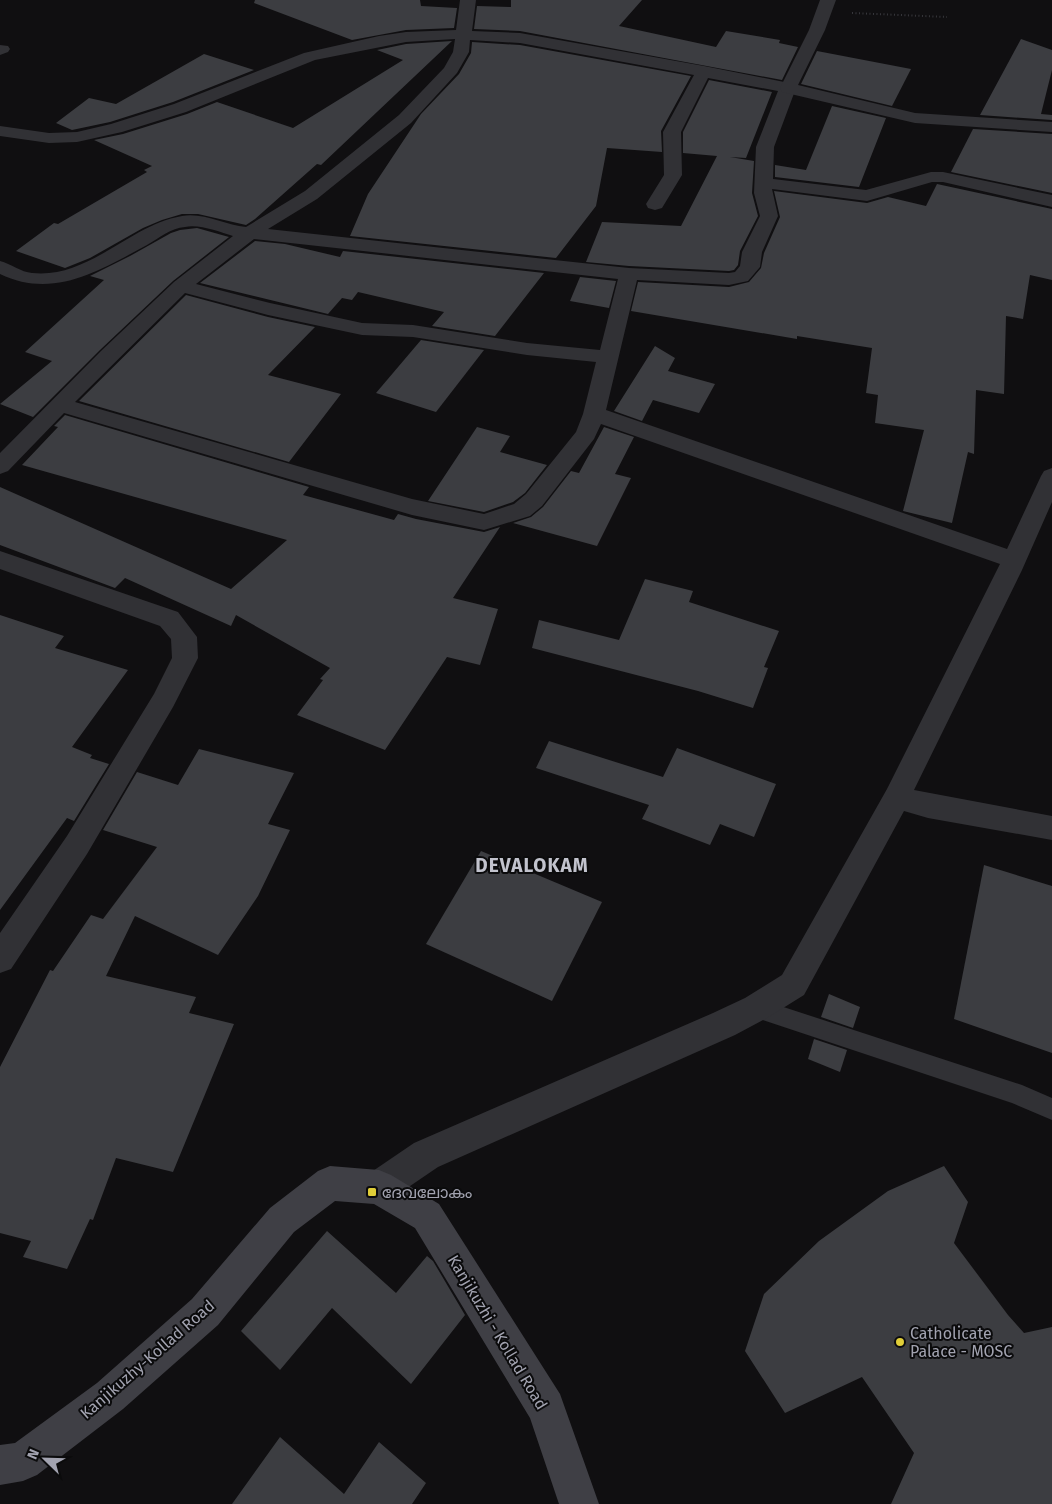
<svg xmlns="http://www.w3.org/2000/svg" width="1052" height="1504" viewBox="0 0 1052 1504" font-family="'Fira Sans','Noto Sans Malayalam',sans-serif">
<rect width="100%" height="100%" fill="#100f11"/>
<g fill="#3c3d41">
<path d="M255,0h165l1,6 36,2 -3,20 -48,2 -54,10 -98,-37z"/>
<path d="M511,0h131l-23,26 97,21 10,-16 54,9 -1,3 19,4 -16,33 -262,-49 -46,-2 3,-23 34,1z"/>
<path d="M1021,39l31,11v20l-11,44 11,1v5l-72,-5z"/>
<path d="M452,41l-131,124 -4,-1 -62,55 -9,6 -48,-11h-16l-20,6 -19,8 -53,30 -25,10 -49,-17 38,-28 4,1 89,-52 -3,-2 8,-4 -58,-26 29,-6 64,-20 30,-12 76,26 110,-68 -26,-10 29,-6z"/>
<path d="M472,42l48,3 171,31 -30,55 1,21 -55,-4 -11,58 -40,52 -206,-22 18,-42 53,-80 38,-40 12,-21z"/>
<path d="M817,51l94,18 -19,37 -91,-22z"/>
<path d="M204,54l50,16 -81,32 -63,20 -38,8 -16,-7 33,-25 27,6z"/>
<path d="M709,80l63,12 -26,66 -16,-1 24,4 -2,32 6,23 -18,35 -2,14 -4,5 -5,1 -100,-5 -43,-4 16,-40 79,4 36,-70 -34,-3v-21z"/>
<path d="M832,106l54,12 -27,69 -84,-10v-12l31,5z"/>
<path d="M973,129l79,5v59l-101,-21z"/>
<path d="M937,184l115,25v71l-22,-5 -7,44 -17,-3 -2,78 -28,-4 -2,64 -6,-2 -16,71 -49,-12 21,-81 -49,-7 3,-28 -12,-2 6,-45 -75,-12v3l-166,-28 7,-29 91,5 20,-5 12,-14 3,-15 16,-36 -6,-26 93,12 21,-6 38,9z"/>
<path d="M197,228l32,9 -56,44 -73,69 -67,67 -33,-13 52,-43 -27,-9 79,-72 -14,-4 40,-20 41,-23 9,-3z"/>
<path d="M255,241l30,3 55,13 3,-6 201,22 -49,63 -63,-10 12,-14 -86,-20 -6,8 -10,-2 -14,16 -128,-31z"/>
<path d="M580,277l36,4 -7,27 -39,-7z"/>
<path d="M186,295l82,22 47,10 -47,48 73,19 -52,68 -210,-61z"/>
<path d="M421,340l63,10 -48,62 -60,-19z"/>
<path d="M655,346l20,12 -7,13 47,13 -16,29 -46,-13 -11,21 -28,-10z"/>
<path d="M65,415l244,72 -6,8 91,25 4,-6 18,5 68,13 16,-5 -47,71 45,11 -18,56 -33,-8 -62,93 -88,-35 26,-35 -3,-1 10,-11 -94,-53 -5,11 -106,-48 -10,10 -115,-43v-58l231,102 56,-49 -265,-75 36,-38 -4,-1z"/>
<path d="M477,427l33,9 -10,16 47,13 -22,28 -12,9 -29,10 -56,-11z"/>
<path d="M604,427l30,10 -19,37 16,4 -34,68 -84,-23 18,-6 12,-10 28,-36 8,2z"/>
<path d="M645,579l48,12 -4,11 90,29 -15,36 4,1 -15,40 -55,-17 -166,-43 7,-28 80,20z"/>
<path d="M0,615l64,21 -9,12 73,22 -56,77 20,8 -2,3 19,6 -35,57 -7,-3 -67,92z"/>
<path d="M549,741l114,36 14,-29 99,36 -22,53 -34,-13 -10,21 -68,-26 7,-14 -113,-37z"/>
<path d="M199,749l95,24 -26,51 22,6 -32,66 -40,59 -83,-39 -29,60 90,21 -7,16 45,11 -61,148 -57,-14 -23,62 -3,-1 -23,50 -44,-12 8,-16 -31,-8v-166l50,-97 3,1 38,-56 12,4 54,-72 -54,-17 34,-58 41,13z"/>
<path d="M481,851l121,51 -50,99 -126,-57z"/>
<path d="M984,865l68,21v167l-98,-34z"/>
<path d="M829,994l31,13 -7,21 -32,-11z"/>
<path d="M814,1039l33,11 -7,22 -32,-13z"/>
<path d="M944,1166l24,36 -14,41 54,72 16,18 28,-6v177h-161l23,-51 -52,-76 -77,36 -40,-62 19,-57 55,-53 69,-50z"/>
<path d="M327,1231l69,62 31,-37 6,5 32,54 -54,69 -79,-76 -52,62 -39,-39z"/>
<path d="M280,1437l64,57 35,-52 47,41 -14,21h-180z"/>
</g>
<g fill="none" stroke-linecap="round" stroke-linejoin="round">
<path stroke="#37373c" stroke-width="2" stroke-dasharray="1 2.5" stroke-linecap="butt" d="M852,13l95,4"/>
<path fill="#313135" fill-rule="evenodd" d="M756,998l266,87 30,13v22l-40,-17 -264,-88 -3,-7 3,-7z"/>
<g fill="#313135" fill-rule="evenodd">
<path d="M460,0h16l-4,31 48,2 184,33 90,18 2,4 -22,59 -1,32 93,11 65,-18h12l109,23v12l-109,-25h-11l-65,19 -95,-12 6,27 -16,36 -2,15 -12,14 -19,4 -92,-5 -31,130 401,139 34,-73 3,-5 8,-3v34l-30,68 -108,220 138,26v24l-124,-22 -24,-7 -100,184 -37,23 -32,17 -297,132 -47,32 -12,5 -12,-5 -5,-12 5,-12 47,-32 299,-130 32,-15 37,-23 105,-186 113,-225 -399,-140 -7,15 -52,67 -12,10 -46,14 -72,-15 -348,-102 -56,58 -8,3v-21l101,-102 73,-69 59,-46c-14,-4 -33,-12 -48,-9 -14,1 -26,11 -38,18 -47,25 -93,55 -147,29v-13c11,3 21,11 32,12 57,6 97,-48 150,-57 21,-4 43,9 64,11l59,-36 94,-76 45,-47 9,-16 2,-13 -49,3 -91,18 -129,52 -64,20 -45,10 -28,1 -49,-7v-10l49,7 28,-1 34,-8 63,-20 130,-51 75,-17 27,-4 50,-2zM470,40l50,3 174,32 -31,57 1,43 -18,29 2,4 7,2 7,-2 20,-33 -1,-43 27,-54 70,13 -22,56 -2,46 6,23 -18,36 -2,14 -5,6 -6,1 -100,-5 -361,-39 49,-30 94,-76 46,-50 12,-21zM254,239l364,40 -18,71 -73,-7 -114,-18 -51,-2 -92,-20 -74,-19zM185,293l83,22 94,20 51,2 114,18 69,7 -13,52 -7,18 -50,62 -12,10 -30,10 -72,-15 -337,-97z"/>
<path d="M0,45l8,1 2,3 -2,3 -8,3z"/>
<path d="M0,551l178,61 19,25 1,21 -25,49 -86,147 -76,115 -11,4v-40l67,-97 87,-142 18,-36 -1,-19 -11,-13 -160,-57z"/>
</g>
<path fill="#313135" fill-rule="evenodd" d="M820,0h16l-11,30 -27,55 117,28 137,9v10l-137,-9 -133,-31 -2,-4 29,-58z"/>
<path fill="#3f3f45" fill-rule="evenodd" d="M330,1166l49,4 12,5 48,29 121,190 39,110h-40l-29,-86 -115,-190 -41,-24 -39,-3 -41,31 -76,93 -95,84 -86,66 -14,6 -23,4v-40l15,-2 82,-60 95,-84 78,-91 48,-37z"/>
</g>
<g fill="#e0ce38" stroke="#0b0b0c" stroke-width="2">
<rect x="367" y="1187" width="10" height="10" rx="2.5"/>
<circle cx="900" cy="1342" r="5"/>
</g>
<g text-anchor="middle" stroke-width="4" stroke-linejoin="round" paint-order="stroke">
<g font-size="16" fill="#a2a3b0" stroke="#0b0b0c" text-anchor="start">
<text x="382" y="1198">ദേവലോകം</text>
<text x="910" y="1339">Catholicate<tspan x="910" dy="18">Palace - MOSC</tspan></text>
</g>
<g font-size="16" fill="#a2a3b0" stroke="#0b0b0c">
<text transform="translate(498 1332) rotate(59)" y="6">Kanjikuzhi - Kollad Road</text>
<text transform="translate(147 1359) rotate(-41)" y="6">Kanjikuzhy-Kollad Road</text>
</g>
<g font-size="19" font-weight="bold" letter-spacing="1" fill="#c2c3cd" stroke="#0b0b0c">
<text x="532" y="872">DEVALOKAM</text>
</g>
</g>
<g transform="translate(45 1459) rotate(293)" stroke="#0b0b0c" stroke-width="4" paint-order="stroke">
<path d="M0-4L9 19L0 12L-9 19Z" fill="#a2a3b0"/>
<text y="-8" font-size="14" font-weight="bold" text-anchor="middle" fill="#a2a3b0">N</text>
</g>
</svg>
